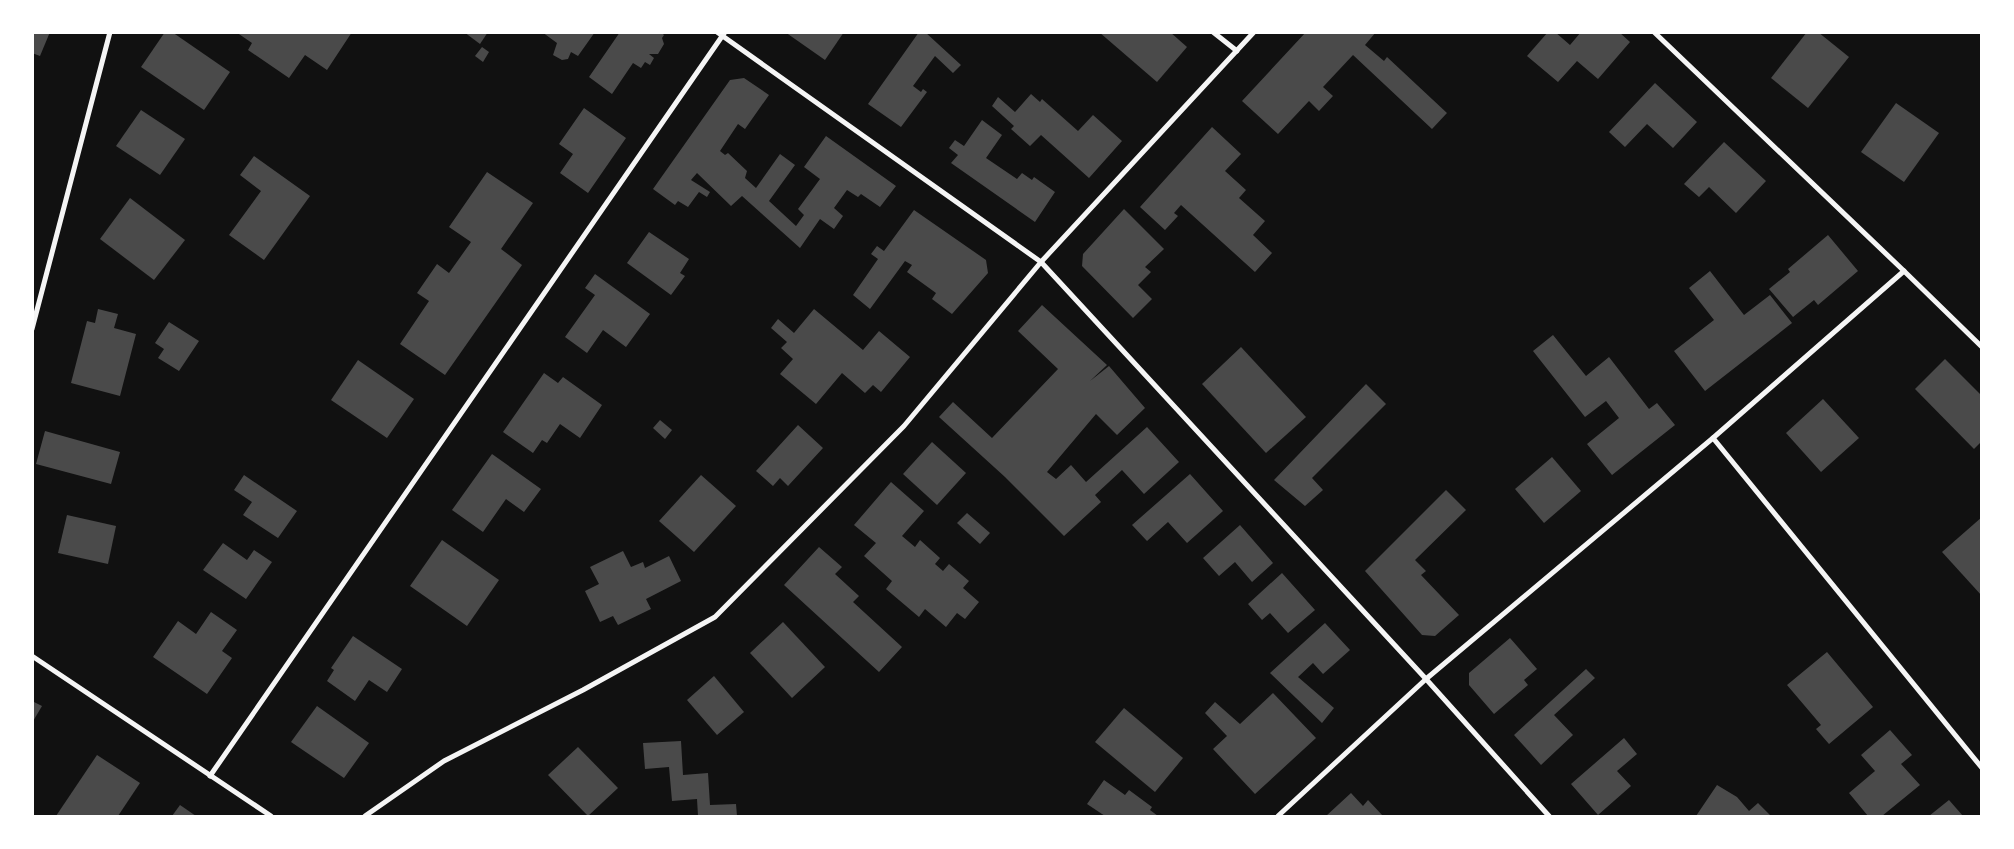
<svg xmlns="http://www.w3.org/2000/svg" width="2014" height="849" viewBox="0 0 2014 849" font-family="Cabin,sans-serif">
<rect width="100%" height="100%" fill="#111"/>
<g fill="#4a4a4a">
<path d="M32,32h18l-10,24 -8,-3z"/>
<path d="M165,32h7l58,40 -26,38 -63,-43z"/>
<path d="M236,32h116l-25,38 -22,-15 -16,23 -41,-28 4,-7z"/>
<path d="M464,32h24l-8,12z"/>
<path d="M542,32h53l-17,24 -7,-4 -3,7 -6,1 -9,-5 4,-12z"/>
<path d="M620,32h41l3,3 -2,3 2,6 -6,10h-9l5,4 -4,7 -5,-3 -4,6 -8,-5 -21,31 -23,-17z"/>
<path d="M785,32h59l-19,28z"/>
<path d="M919,32h6l36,33 -8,8 -18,-17 -22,30 8,6 2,-3 4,3 -26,35 -33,-23z"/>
<path d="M1099,32h71l17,15 -30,35z"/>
<path d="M1306,32h70l-11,13 19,16 3,-4 60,56 -15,16 -79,-74 -30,32 10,9 -14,15 -10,-10 -31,33 -36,-33z"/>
<path d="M1548,32h7l15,13 11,-13h38l11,10 -32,37 -21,-18 -19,21 -31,-26z"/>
<path d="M1807,32h11l31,25 -41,51 -37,-30z"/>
<path d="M482,47l7,5 -6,10 -8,-6z"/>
<path d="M744,78l25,17 -24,34 -7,-5 -18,27 5,4 3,-2 19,18 -2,7 11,10 24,-34 15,11 -26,36 27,25 8,-11 -6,-6 22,-30 -16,-12 22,-31 70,50 -16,21 -19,-13 -3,3 -11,-7 -13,18 9,8 -9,13 -14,-10 -20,29 -58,-52 -11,10 -34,-33 -6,7 19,12 -3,5 -8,-5 -11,15 -10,-6 -3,4 -22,-16 77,-109z"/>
<path d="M1655,83l42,39 -24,26 -26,-24 -22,23 -16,-15z"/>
<path d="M1031,94l9,8 2,-3 36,32 15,-16 29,26 -33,37 -48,-43 -11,11 -19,-17 3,-3 -22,-20 6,-9 17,15z"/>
<path d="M1896,103l43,30 -35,49 -43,-30z"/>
<path d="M584,108l42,30 -38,55 -28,-20 13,-19 -14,-10z"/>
<path d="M141,110l44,29 -25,36 -44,-29z"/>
<path d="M982,120l20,15 -16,23 31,21 5,-6 10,7 2,-3 21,15 -20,30 -84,-59 7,-8 -9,-7 6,-8 9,6z"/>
<path d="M1212,127l29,27 -16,17 21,19 -7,8 26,23 -12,14 19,18 -17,19 -74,-67 -7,8 4,3 -13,14 -25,-23z"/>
<path d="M1724,142l42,39 -30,32 -27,-26 -10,10 -15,-13z"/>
<path d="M254,156l56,40 -46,64 -35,-25 32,-44 -21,-16z"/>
<path d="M487,172l46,31 -32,46 21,16 -77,110 -45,-31 29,-43 -12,-8 20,-29 12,9 22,-31 -22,-15z"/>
<path d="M130,198l55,42 -31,40 -54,-41z"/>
<path d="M1124,209l40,40 -19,18 6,5 -13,13 14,14 -19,19 -51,-52 1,-12z"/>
<path d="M914,210l72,50 2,13 -36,41 -20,-15 4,-6 -29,-21 5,-7 -7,-4 -35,48 -17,-14 25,-36 -7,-5 6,-8 7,5z"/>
<path d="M649,232l40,27 -9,14 5,3 -14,19 -44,-32z"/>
<path d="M1828,235l30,36 -40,34 -4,-5 -21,17 -24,-28 21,-17 -2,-3z"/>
<path d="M1710,271l34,44 26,-20 22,28 -87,68 -31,-40 40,-31 -25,-32z"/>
<path d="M595,274l55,40 -24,33 -23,-17 -16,23 -22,-16 30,-42 -10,-7z"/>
<path d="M1042,305l65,60 -17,16 19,-15 36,42 -28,27 -21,-21 -49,58 9,7 15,-14 15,17 61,-55 32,35 -35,32 -22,-24 -27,25 6,7 -37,34 -59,-59 -66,-60 14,-15 39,36 66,-69 -40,-38z"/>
<path d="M98,309l20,5 -4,14 22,6 -16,62 -49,-13 16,-62 8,2z"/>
<path d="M814,309l49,41 16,-19 31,26 -29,35 -8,-7 -8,8 -23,-20 -26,31 -36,-30 13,-15 -12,-11 6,-6 -16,-14 7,-9 16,14z"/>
<path d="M169,322l30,19 -20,30 -21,-13 6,-9 -9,-6z"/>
<path d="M1553,335l33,41 23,-19 40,52 8,-6 18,22 -63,50 -25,-31 32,-26 -13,-17 -21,16 -52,-66z"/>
<path d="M1241,347l65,70 -40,36 -64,-69z"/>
<path d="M1945,359l37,37v45l-8,8 -59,-60z"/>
<path d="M358,360l56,39 -27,39 -56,-38z"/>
<path d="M544,373l14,10 5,-6 39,28 -22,33 -20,-14 -13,19 -5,-3 -9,13 -30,-21z"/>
<path d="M1366,384l20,20 -74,74 11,12 -18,16 -31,-26z"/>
<path d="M1823,399l36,39 -38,34 -35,-39z"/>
<path d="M660,420l12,10 -7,9 -12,-11z"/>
<path d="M798,425l25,23 -35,38 -8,-8 -7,8 -17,-15z"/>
<path d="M45,431l75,21 -9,32 -75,-20z"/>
<path d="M932,442l34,31 -29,32 -34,-31z"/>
<path d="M492,454l49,35 -17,23 -18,-13 -23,33 -31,-22z"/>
<path d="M1552,457l29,34 -37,32 -29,-34z"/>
<path d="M1190,474l33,37 -36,32 -19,-21 -21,19 -15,-16z"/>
<path d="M244,475l53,36 -19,27 -35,-23 9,-13 -18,-12z"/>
<path d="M701,475l35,31 -42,46 -35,-31z"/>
<path d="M891,482l33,29 -22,25 13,11 5,-7 20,18 -5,6 8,7 6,-7 20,17 -6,7 16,14 -14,17 -8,-6 -11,14 -21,-18 -6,8 -33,-28 6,-8 -28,-25 12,-13 -22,-18z"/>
<path d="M1446,490l20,20 -51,50 11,11 -5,4 38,40 -24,21 -13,-1 -57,-64z"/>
<path d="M967,513l23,20 -10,11 -23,-21z"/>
<path d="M67,515l49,11 -8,38 -50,-11z"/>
<path d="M1982,517v79l-40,-44z"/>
<path d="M1240,525l33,38 -21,19 -17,-20 -16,14 -16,-18z"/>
<path d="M442,540l57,40 -32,46 -57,-40z"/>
<path d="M223,543l24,17 7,-10 18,12 -26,37 -43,-29z"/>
<path d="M819,547l23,20 -7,7 24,22 -6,6 49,45 -23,25 -95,-87z"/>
<path d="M623,551l8,16 12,-5 2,6 24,-12 12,25 -35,18 5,10 -33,16 -5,-9 -13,6 -15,-31 14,-7 -9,-17z"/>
<path d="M1282,573l33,37 -27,23 -18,-20 -8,7 -14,-16z"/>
<path d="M211,612l26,18 -15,21 10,7 -25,36 -54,-37 25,-36 18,13z"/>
<path d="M783,622l42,45 -33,31 -42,-45z"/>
<path d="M1325,623l25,27 -27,24 -10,-11 -15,14 36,31 -12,15 -52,-50z"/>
<path d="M353,636l49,33 -15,23 -18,-12 -14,21 -28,-20 7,-11 -3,-2z"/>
<path d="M1510,638l27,31 -13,11 4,5 -34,29 -25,-29v-12z"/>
<path d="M1827,652l46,55 -44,37 -13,-15 5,-4 -34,-40z"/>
<path d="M1586,669l9,9 -41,37 19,20 -32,30 -27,-30z"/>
<path d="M714,676l30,36 -27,23 -30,-35z"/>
<path d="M1273,693l43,45 -61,56 -42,-45 14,-13 -22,-23 10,-11 25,22z"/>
<path d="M32,701l10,5 -10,17z"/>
<path d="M317,706l52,37 -25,35 -53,-36z"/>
<path d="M1124,708l59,50 -28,34 -60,-50z"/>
<path d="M1890,730l22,25 -11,9 19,21 -38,31h-14l-19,-23 26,-22 -14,-16z"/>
<path d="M1624,738l13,16 -20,17 14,15 -33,29 -27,-31z"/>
<path d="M681,741l2,34 25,-2 2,32 26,-1 1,12h-39l-1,-17 -25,2 -3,-34 -24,2 -2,-26z"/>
<path d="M578,747l40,41 -30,28 -40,-41z"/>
<path d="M97,755l43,28 -22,33h-62z"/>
<path d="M1104,780l21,15 4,-5 23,17 -2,3 8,6h-53l-18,-12z"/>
<path d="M1717,785l20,12 12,14 9,-8 13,13h-75z"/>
<path d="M1351,793l12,13 5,-6 15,16h-57z"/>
<path d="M1949,800l14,16h-34z"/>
<path d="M180,805l16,11h-24z"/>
</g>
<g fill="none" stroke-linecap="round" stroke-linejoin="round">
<g stroke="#f5f5f5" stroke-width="5">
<path d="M717,32l324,230 385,417 123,137"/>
<path d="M1213,32l24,19"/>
<path d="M1654,32l250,239 78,76"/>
<path d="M32,329l78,-297"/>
<path d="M1713,438l269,330"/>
<path d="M32,656l239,160"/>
<path d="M210,776l515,-744"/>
<path d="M365,816l79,-55 139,-71 132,-73 189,-191 137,-164 213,-230"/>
<path d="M1278,816l148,-137 287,-241 191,-167"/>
</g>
</g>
<rect width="2014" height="849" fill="none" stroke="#ffffff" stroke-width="68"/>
</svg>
